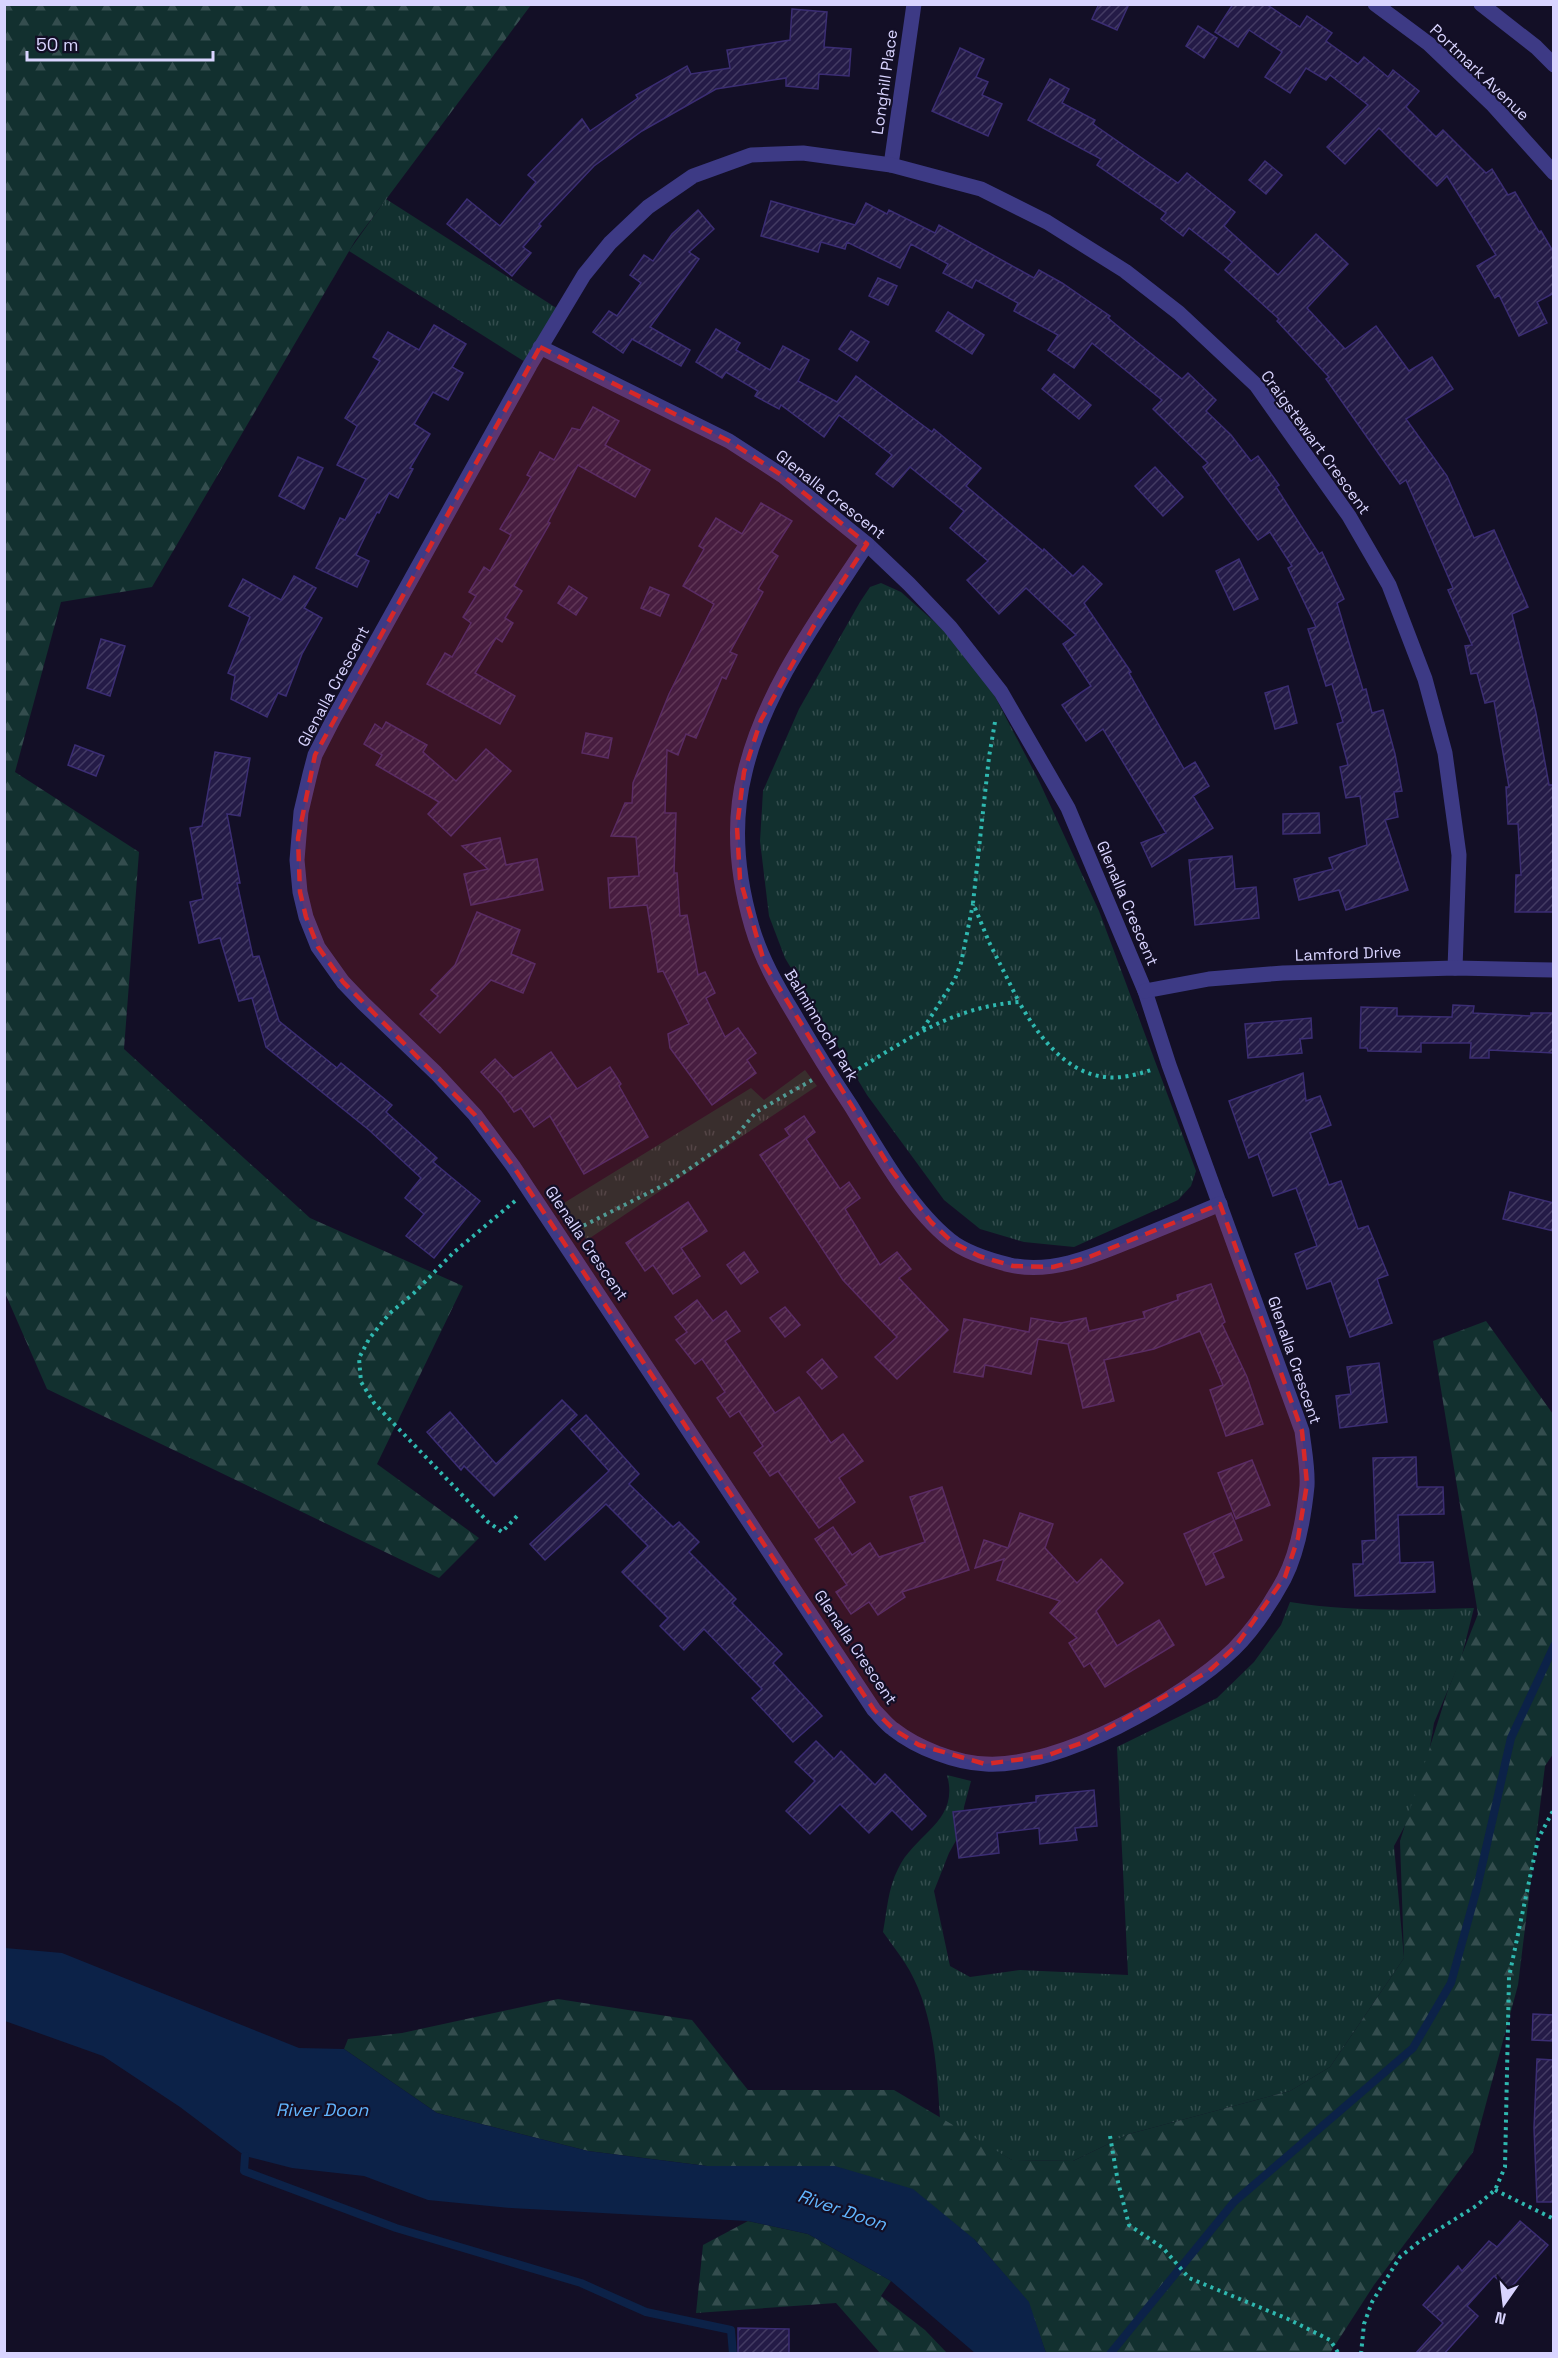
<svg xmlns="http://www.w3.org/2000/svg" width="1558" height="2358" viewBox="0 0 1558 2358" font-family="'Space Grotesk',sans-serif">
<defs>
<pattern id="grass-tufts" width="24" height="20" patternUnits="userSpaceOnUse" patternTransform="scale(1.5)"><rect width="24" height="20" fill="#12302f"/><path d="M3 7l-1-3M5 7V3M7 7l1-3M15 17l-1-3M17 17v-4M19 17l1-3" fill="none" stroke="#344d4e"/></pattern>
<pattern id="forest-firs" width="22" height="20" patternUnits="userSpaceOnUse" patternTransform="scale(1.5)"><rect width="22" height="20" fill="#12302f"/><path d="M5 1l3.5 6h-7zM16 11l3.5 6h-7z" fill="#344d4e"/></pattern>
<pattern id="building-hatch" width="6" height="6" patternUnits="userSpaceOnUse" patternTransform="scale(1.5)"><rect width="6" height="6" fill="#241b47"/><path d="M-1 1l2-2M0 6l6-6M5 7l2-2" fill="none" stroke="#433b63"/></pattern>
</defs>
<rect width="100%" height="100%" fill="#130f26"/>
<g fill="url(#grass-tufts)">
<path d="M386,199l175,112 -31,54 -181,-114z"/>
<path d="M881,583l20,9 74,66 64,123 60,130 97,260 -5,15 -13,14 -104,47 -50,-5 -44,-13 -36,-29 -77,-105 -82,-137 -16,-42 -9,-75 3,-50 36,-82 61,-107 10,-15z"/>
<path d="M805,1070l12,16 -230,154 -28,-34 192,-118 13,12z"/>
<path d="M1290,1602c61,10 123,8 184,6l-13,51 -27,64 -12,71 -28,52 10,112 -74,109 -40,24 -161,43 -56,27 -61,-1 -72,-40c-3,-52 -6,-112 -35,-157 -7,-11 -15,-21 -22,-31 4,-21 5,-44 15,-63 17,-36 62,-47 49,-94l24,6 -7,26 -2,23 -13,23 -15,38 16,75 20,11 50,-7 108,5 -11,-228 100,-49 37,-36 27,-37z"/>
</g>
<g fill="url(#forest-firs)">
<path d="M4,5h527l-176,236 -203,346 -91,15 -46,170 124,80 -15,197 186,169 153,68 -86,178 102,74 -40,40 -392,-189 -42,-96z"/>
<path d="M1486,1321l67,93v340l-8,12 -27,219 -45,167 -99,133 -44,68h-284l-18,-51 -54,-63 -267,-73 -119,-15 -151,-38 -93,-64 4,-10 54,-6 156,-34 134,21 56,70h146l118,70 61,1 56,-27 161,-43 40,-24 74,-109 -4,-117 48,-151 30,-76 -45,-273z"/>
<path d="M748,2221l60,13 83,47 -10,15 44,34 22,23h-67l-44,-50 -140,10 7,-68z"/>
</g>
<path fill="#0c2248" d="M5,1948l57,5 237,95 45,1 93,64 151,38 119,15h128l78,23 61,50 55,63 17,51h-71l-84,-72 -83,-47 -60,-13 -237,-13 -83,-8 -64,-24 -72,-8 -47,-12 -65,-49 -77,-51 -98,-35z"/>
<g fill="none" stroke-linecap="round" stroke-linejoin="round">
<g stroke="#0c2248" stroke-width="8">
<path d="M245,2156l-1,15 152,57 185,55 65,29 85,18 2,24"/>
<path d="M1110,2354l124,-152 179,-154 38,-65 26,-95 34,-150 43,-92"/>
</g>
</g>
<g fill="url(#building-hatch)" stroke="#3b2d73" stroke-width="1.5">
<path d="M1099,4h30l-12,26 -25,-11z"/>
<path d="M1233,4h33l34,23 7,-11 25,17 -6,8 32,23 6,-7 24,20 5,-7 26,21 -13,16 30,30 7,-7 43,43 6,-4 16,26 7,-3 24,40 2,-1 13,22v40l-17,9 10,21 -28,13 -20,-41 -4,3 -18,-32 19,-11 -49,-79 -10,10 -58,-58 -34,36 -18,-17 41,-42 -38,-30 -4,5 -20,-12 -16,25 -25,-16 17,-25 -33,-22 -11,17 -23,-15z"/>
<path d="M792,9l35,3 -3,35 27,2 -2,27 -30,-2 -1,15 -32,-3v-8l-70,11 -74,42 -48,35 -55,58 2,2 -18,21 8,6 -19,23 -65,-52 20,-25 33,27 36,-44 -8,-7 54,-56 8,12 48,-33 -2,-3 51,-29 4,8 39,-6 -3,-18 63,-10z"/>
<path d="M1198,26l19,12 -13,20 -18,-12z"/>
<path d="M960,48l24,11 -8,18 12,5 -6,13 20,9 -14,32 -56,-25z"/>
<path d="M1050,79l19,10 -7,14 33,17 -2,4 85,59 9,-10 48,39 -11,14 54,49 38,-41 32,30 -41,44 38,41 31,-23 33,45 23,-14 21,32 -47,30 41,57 27,62 20,-8 34,77 -16,7 24,99 13,72h5v127h-39l1,-37h5l-3,-51h-10l-2,-37h3l-15,-86 -9,2 -8,-30 -6,1 -6,-28 7,-1 -24,-55 5,-2 -47,-108 -6,4 -74,-105 3,-2 -52,-56 2,-2 -54,-49 7,-8 -43,-34 -6,8 -22,-17 5,-6 -69,-48 4,-6 -73,-39z"/>
<path d="M1265,161l17,14 -16,19 -17,-14z"/>
<path d="M771,201l84,24 11,-22 21,11 2,-4 46,23 4,-8 95,53 5,-8 23,13 48,33 -2,2 74,61 6,-6 28,27 -10,11 25,24 20,26 7,-5 21,29 -3,2 43,67 3,-2 22,47 -7,4 26,87 3,-1 6,24 11,-3 12,44 7,37 -8,1 4,25 -13,3 23,70 -62,20 -7,-20 -40,10 -5,-21 39,-10 -4,-11 38,-13 -7,-49 -14,2 -6,-31 8,-2 -11,-41 6,-2 -11,-38 -6,2 -18,-57 8,-2 -28,-59 4,-2 -22,-34 -12,8 -55,-73 5,-4 -55,-54 9,-9 -70,-57 -18,25 -26,-18 10,-15 -44,-24 4,-8 -42,-23 -4,8 -29,-15 5,-9 -37,-20 -11,24 -53,-26 -2,7 -24,-7 -3,10 -57,-16z"/>
<path d="M698,210l16,19 -25,23 10,7 -49,68 40,23 -9,16 -49,-27 -9,14 -30,-21 16,-21 8,5 24,-33 -11,-8 14,-20 9,6 19,-27z"/>
<path d="M878,278l19,8 -9,19 -19,-9z"/>
<path d="M948,312l36,23 -12,19 -36,-23z"/>
<path d="M434,325l32,19 -14,23 11,6 -15,27 -15,-8 -19,32 16,10 -20,34 3,1 -15,29 -9,-5 -10,20 -2,-1 -21,43 13,6 -12,26 -41,-19 24,-50 5,2 21,-41 -29,-14 20,-39 -12,-8 35,-57 -7,-4 15,-25 31,18z"/>
<path d="M716,329l24,14 -4,7 34,20 13,-24 26,14 -11,21 39,21 19,-26 76,56 2,-3 47,39 -15,18 77,65 1,-2 29,27 10,-10 19,18 -18,19 47,69 -2,1 55,96 11,-7 14,24 -16,10 20,32 -61,39 -11,-24 25,-10 -63,-104 -17,12 -24,-36 29,-19 -28,-42 13,-9 -50,-47 -27,26 -32,-34 21,-19 -38,-33 14,-17 -54,-44 -17,20 -17,-13 16,-19 -53,-40 -15,22 -43,-32 -2,4 -24,-13 3,-5 -32,-19 -4,6 -26,-16z"/>
<path d="M851,331l18,11 -12,19 -18,-12z"/>
<path d="M1054,374l37,31 -12,14 -37,-30z"/>
<path d="M593,407l26,14 -14,24 45,25 -15,27 -57,-32 -30,57 2,1 -36,63 8,5 -17,27 8,5 -11,19 -6,-4 -21,35 40,23 -15,28 -73,-40 18,-31 7,4 19,-34 -8,-6 13,-21 -7,-4 15,-25 6,4 21,-36 -11,-6 31,-52 -4,-2 13,-23 14,8 18,-32 8,2z"/>
<path d="M298,457l25,11 -19,41 -25,-13z"/>
<path d="M1155,467l28,30 -20,19 -28,-30z"/>
<path d="M761,503l31,18 -20,31 6,4 -20,33 5,3 -33,60 7,3 -11,24 -4,-2 -26,61 -10,-4 -8,21 -11,-5 -2,63h11l-2,60h3l3,43 7,-1 11,60 7,-3 10,21 -9,5 19,39 13,-9 18,25 -9,7 9,13 -44,32 -42,-57 -2,-14 21,-10 -26,-53 -5,1 -11,-67 -37,3 -2,-30 31,-2 -3,-39 -25,-1 14,-33h7l1,-20 36,-89 45,-90 -31,-18 21,-37 -5,-3 17,-28 26,16z"/>
<path d="M1239,559l19,40 -24,11 -18,-39z"/>
<path d="M294,576l22,12 -12,20 18,10 -20,36 -16,42 -8,-3 -11,24 -36,-18 4,-23 -7,-3 22,-56 -21,-11 14,-27 38,21z"/>
<path d="M569,586l18,12 -11,17 -18,-12z"/>
<path d="M650,587l19,8 -9,21 -19,-8z"/>
<path d="M101,639l24,7 -15,50 -23,-8z"/>
<path d="M1288,686l9,37 -22,6 -10,-36z"/>
<path d="M386,722l41,23 -4,7 33,29 30,-32 25,22 -60,65 -23,-22 11,-12 -63,-37 6,-10 -18,-11 11,-20 7,5z"/>
<path d="M586,733l26,5 -4,20 -26,-5z"/>
<path d="M75,745l29,11 -8,20 -28,-11z"/>
<path d="M215,752l35,6 -10,58 -13,-2 13,69h-3l16,74 6,-1 20,65 58,47 4,-5 51,42 -6,7 51,46 -4,4 47,39 -46,57 -28,-22 18,-22 -19,-16 16,-20 -52,-48 -103,-83 -14,-49 -13,3 -19,-63 -21,5 -9,-41 13,-3 -13,-71 12,-2z"/>
<path d="M1319,813l1,20 -37,1v-20z"/>
<path d="M500,838l6,27 31,-6 6,31 -72,15 -7,-31 24,-5 -26,-23z"/>
<path d="M1232,856l3,33 21,-2 3,31 -64,7 -6,-65z"/>
<path d="M477,912l43,18 -9,24 24,10 -12,29 -32,-13 -51,53 -20,-19 18,-18 -7,-6 24,-25z"/>
<path d="M1453,1005l21,1 -1,7 58,3v-3h23v40l-65,-3v8h-19l1,-15h-50v9l-53,-1 -1,-3h-7l1,-41 36,1v8l55,1z"/>
<path d="M1311,1018l1,20 -12,1 2,14 -54,5 -3,-34z"/>
<path d="M551,1052l26,37 33,-22 11,17 -2,2 29,51 -64,37 -34,-58 -16,11 -13,-19 -7,4 -12,-17 -21,-23 14,-13 18,19z"/>
<path d="M1303,1073l3,28 14,-5 11,29 -21,8 19,52 12,-4 17,48 10,-3 20,49 -11,4 15,44 -42,14 -19,-56 -24,8 -12,-35 22,-8 -21,-58 -23,8 -15,-42 -9,4 -20,-57z"/>
<path d="M804,1116l11,16 -9,7 34,50 9,-7 11,16 -15,11 35,56 17,-13 14,17 -12,9 49,52 -51,49 -22,-22 22,-20 -54,-57 -83,-125 30,-19 -5,-7z"/>
<path d="M1510,1192l44,11v28l-51,-12z"/>
<path d="M688,1202l19,29 -26,17 19,28 -27,18 -20,-29 -8,6 -19,-28z"/>
<path d="M744,1252l14,20 -17,12 -14,-19z"/>
<path d="M1211,1284l14,38 -3,2 25,53 16,47 -37,12 -16,-46 13,-5 -23,-54 -46,18 -50,11 10,41 -31,7 -15,-64 -30,-5 -7,35 -46,-9 -2,12 -29,-5 10,-53 65,13 2,-14 30,5 25,-5 3,13 56,-13 -2,-6 35,-12 -1,-5z"/>
<path d="M697,1300l16,21 13,-10 14,20 -15,10 50,72 24,-16 32,46 12,-9 20,27 -24,17 16,24 -36,26 -41,-57 -8,5 -16,-23 9,-7 -24,-35 -9,6 -13,-19 8,-6 -23,-33 -7,5 -19,-24 11,-8 -12,-15z"/>
<path d="M785,1307l15,18 -15,12 -15,-19z"/>
<path d="M822,1359l15,18 -15,12 -15,-17z"/>
<path d="M1379,1363l8,59 -47,6 -4,-32 15,-2 -4,-27z"/>
<path d="M562,1400l15,15 -83,81 -30,-30 -3,4 -34,-38 23,-20 46,52z"/>
<path d="M586,1415l53,59 -10,10 44,43 6,-5 20,20 -10,10 47,47 -4,4 50,51 -9,9 49,53 -29,26 -41,-44 10,-9 -58,-60 -20,21 -24,-24 8,-8 -46,-46 26,-26 -42,-42 -61,56 -15,-16 79,-73 -38,-42z"/>
<path d="M1416,1457l1,30h26l1,27 -46,1 2,48 33,-1 2,30 -80,4 -2,-32h10l-1,-23 14,-1 -3,-82z"/>
<path d="M1252,1460l18,45 -34,14 -18,-46z"/>
<path d="M942,1487l27,83 -67,22 3,5 -27,18 -9,-13 -18,12 -15,-22 11,-7 -32,-46 18,-12 19,28 18,-12 9,14 46,-15 -15,-45z"/>
<path d="M1020,1513l33,11 -8,24 32,35 24,-24 22,24 -27,28 21,35 42,-26 15,25 -69,42 -15,-24 -6,4 -15,-24 8,-5 -27,-25 10,-12 -63,-21 7,-21 -29,9 9,-28 24,8z"/>
<path d="M1231,1513l11,27 -29,13 11,24 -18,8 -22,-51z"/>
<path d="M816,1741l18,18 7,-8 34,34 10,-11 41,42 -14,14 -20,-20 -23,23 -29,-29 -30,30 -24,-23 29,-30 -20,-19z"/>
<path d="M1094,1790l3,36 -22,2 2,12 -37,4 -1,-16 -42,5 2,20 -40,5 -6,-46 83,-10v-6z"/>
<path d="M1533,2014l21,1v26l-22,-1z"/>
<path d="M1537,2059l17,1v142h-17l-3,-74z"/>
<path d="M1520,2221l28,24 -39,45 -15,-14 -27,30 11,10 -34,38h-29l28,-31 -20,-18 35,-39 4,5 27,-30 8,6z"/>
<path d="M738,2328l51,1v25h-51z"/>
</g>
<g fill="none" stroke-linecap="round" stroke-linejoin="round">
<g stroke="#2fb8b0" stroke-width="4" stroke-dasharray="3 4.5" stroke-linecap="butt">
<path d="M995,722l-6,35 -16,146 16,39 30,60"/>
<path d="M923,1029l32,-50 6,-16 12,-59"/>
<path d="M852,1073c56,-34 100,-66 167,-71 18,32 46,71 86,75 15,2 31,-2 46,-7"/>
<path d="M515,1201l-62,52 -39,40 -25,21 -20,25 -10,19 2,24 13,21 114,119 14,10 15,-16"/>
<path d="M577,1229l89,-45 23,-15 46,-32 21,-25 56,-32"/>
<path d="M1110,2136l8,46 11,43 34,23 26,30 99,41 42,21 9,14"/>
<path d="M1495,2190l59,29"/>
<path d="M1361,2354l3,-30 8,-22 28,-45 20,-16 56,-35 19,-16 10,-23 4,-190 29,-138 16,-30"/>
</g>
<g stroke="#3d3a85" stroke-width="15">
<path d="M1375,4l54,40 63,60 62,69"/>
<path d="M891,165l23,-161"/>
<path d="M540,347l189,94 54,35 84,68 42,40 41,43 51,65 67,116 77,183 24,74 133,366c2,18 6,37 5,55 -3,30 -9,66 -23,93 -13,24 -31,51 -50,70 -52,50 -175,119 -248,115 -30,-1 -69,-16 -93,-35 -7,-5 -13,-13 -19,-19l-361,-544 -38,-51 -39,-42 -73,-70 -20,-21 -25,-35 -12,-30 -6,-25 -3,-32 4,-48 9,-38 5,-19 19,-37 196,-353 54,-90 26,-32 38,-36 45,-31 58,-21 52,-2 88,12 90,24 66,33 78,49 54,42 77,72 93,131 40,69 36,94 20,74 14,102 -4,113"/>
<path d="M867,544c-45,69 -103,146 -122,228 -13,51 -8,104 7,155 9,31 25,59 42,87 18,31 37,62 57,92 27,44 59,102 99,134 16,13 40,20 60,25 45,10 90,-12 130,-28 27,-11 54,-22 80,-33"/>
<path d="M1145,991l64,-12 74,-6 172,-5 99,2"/>
</g>
<path stroke="#3d3a85" stroke-width="15" d="M1481,4l55,43 18,18"/>
</g>
<path fill="#d62828" fill-opacity="0.2" stroke="#d62828" stroke-width="4.5" stroke-dasharray="12 8" stroke-linejoin="round" d="M540,347l189,94 54,35 84,68 -51,78 -55,98 -17,52 -7,55 3,52 25,86 127,206 39,51 21,20 27,14 34,10 40,1 36,-10 131,-53 82,227 5,53 -9,54 -13,39 -50,70 -26,24 -125,71 -38,14 -61,8 -66,-19 -26,-16 -19,-19 -361,-544 -38,-51 -132,-133 -25,-35 -12,-30 -6,-25 -2,-54 17,-83z"/>
<g text-anchor="middle" stroke-width="4.5" stroke-linejoin="round" paint-order="stroke">
<g font-size="16" fill="#d9d4ff" stroke="#130f26">
<text transform="translate(1480 72) rotate(44)" y="6">Portmark Avenue</text>
<text transform="translate(884 82) rotate(-82)" y="6">Longhill Place</text>
<text transform="translate(1316 442) rotate(54)" y="6">Craigstewart Crescent</text>
<text transform="translate(831 494) rotate(38)" y="6">Glenalla Crescent</text>
<text transform="translate(333 686) rotate(-62)" y="6">Glenalla Crescent</text>
<text transform="translate(1128 903) rotate(67)" y="6">Glenalla Crescent</text>
<text transform="translate(1348 953) rotate(-2)" y="6">Lamford Drive</text>
<text transform="translate(822 1025) rotate(59)" y="6">Balminnoch Park</text>
<text transform="translate(587 1243) rotate(56)" y="6">Glenalla Crescent</text>
<text transform="translate(1295 1360) rotate(71)" y="6">Glenalla Crescent</text>
<text transform="translate(856 1647) rotate(56)" y="6">Glenalla Crescent</text>
</g>
<g font-size="18" font-style="italic" fill="#62b6ff" stroke="#130f26">
<text x="322" y="2116">River Doon</text>
<text transform="translate(842 2210) rotate(19)" y="6">River Doon</text>
</g>
</g>
<rect width="1558" height="2358" fill="none" stroke="#d9d4ff" stroke-width="12"/>
<g transform="translate(1504 2304) rotate(194)" stroke="#130f26" stroke-width="4.5" paint-order="stroke">
<path d="M0-4.5L10 22L0 15L-10 22Z" fill="#d9d4ff"/>
<text y="-9" font-size="16" font-weight="bold" text-anchor="middle" fill="#d9d4ff">N</text>
</g>
<path d="M27 51v9h186v-9" fill="none" stroke="#d9d4ff" stroke-width="3"/>
<text x="36" y="51" font-size="18" fill="#d9d4ff" stroke="#130f26" stroke-width="4.5" paint-order="stroke">50 m</text>
</svg>
